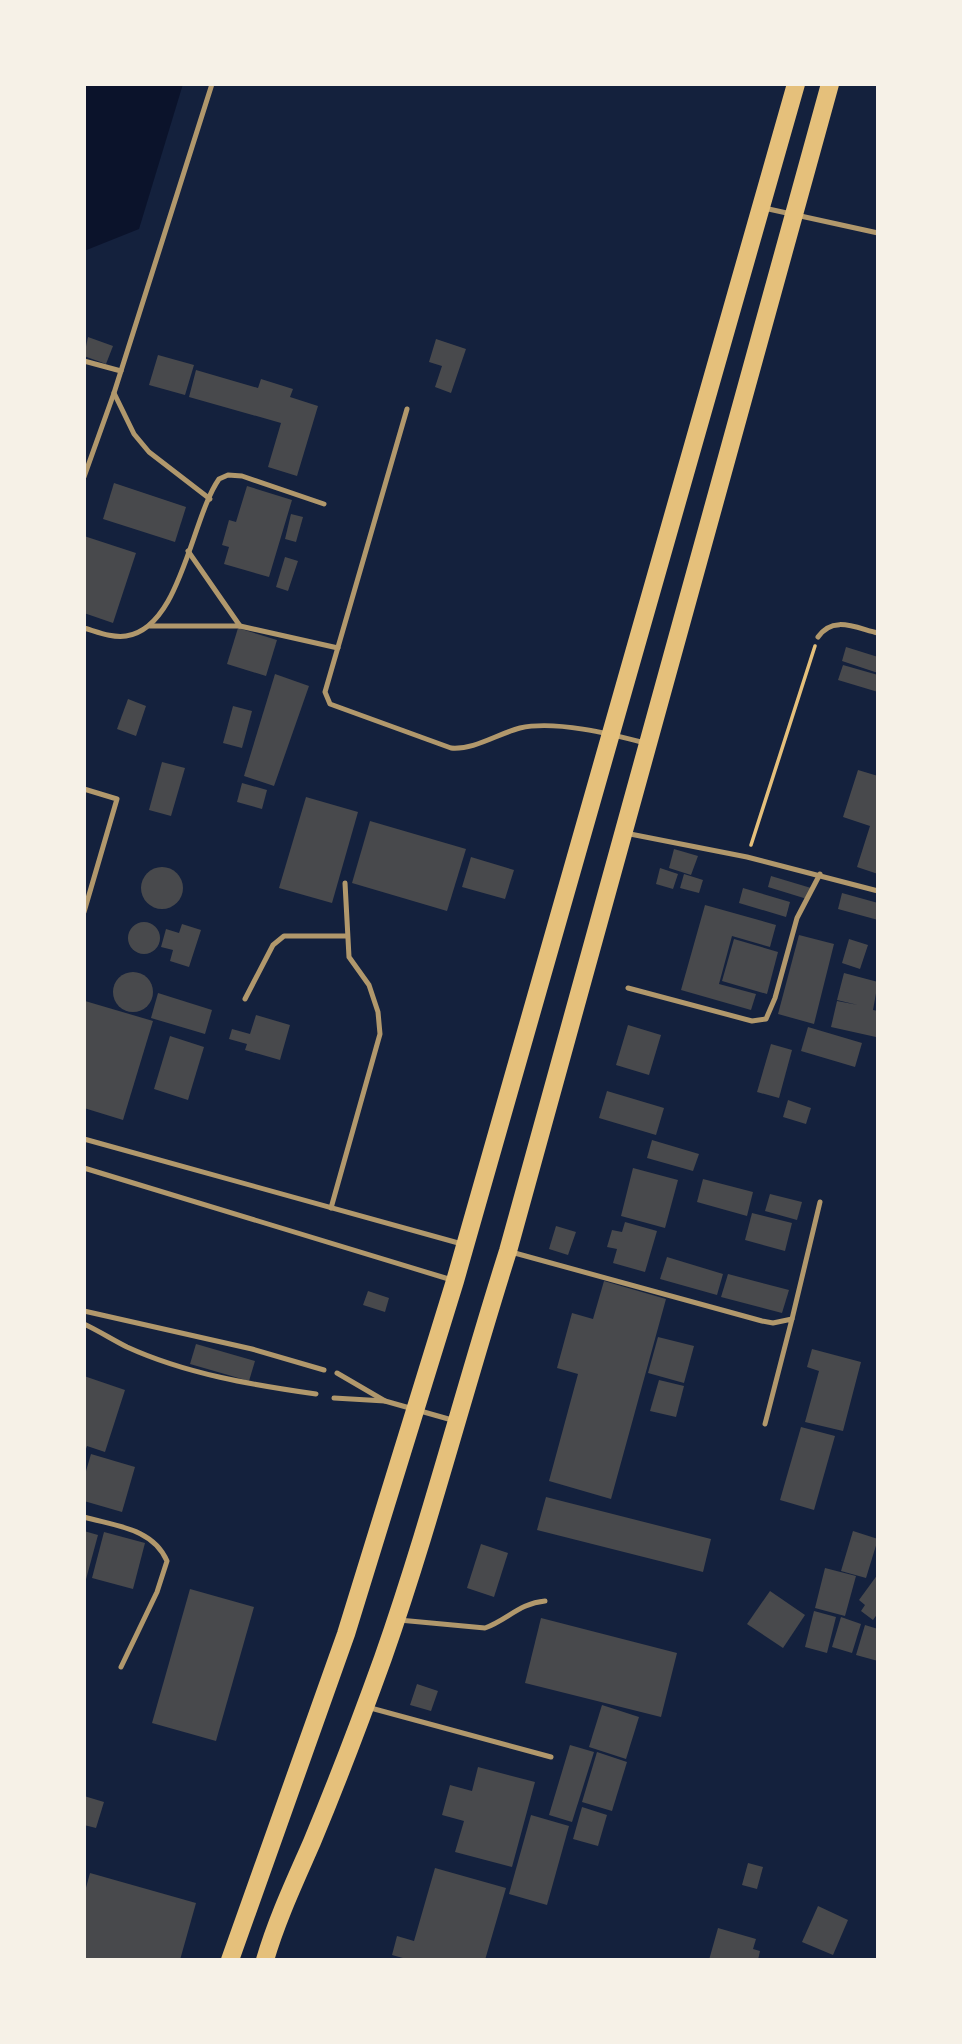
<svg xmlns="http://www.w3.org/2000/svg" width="962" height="2044" viewBox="0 0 962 2044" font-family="Rubik,sans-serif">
<rect width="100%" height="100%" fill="#14213d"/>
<path fill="#0b132b" d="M84,84h99l-44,145 -55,22z"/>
<g fill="#48494c">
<path d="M88,337l25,9 -7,18 -22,-8z"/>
<path d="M436,339l30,10 -15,44 -16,-6 7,-21 -13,-4z"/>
<path d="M158,355l36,10 -9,30 -36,-10z"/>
<path d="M196,370l62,18 3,-9 32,10 -3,8 28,9 -21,70 -29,-9 13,-44 -92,-26z"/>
<path d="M114,483l72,24 -11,35 -72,-23z"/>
<path d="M247,486l45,14 -23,77 -45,-13 5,-17 -7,-2 7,-25 7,2z"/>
<path d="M291,514l12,3 -7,25 -11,-3z"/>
<path d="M84,536l52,17 -23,70 -29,-10z"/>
<path d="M285,557l13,4 -10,30 -12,-4z"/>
<path d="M238,628l39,12 -11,36 -39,-12z"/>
<path d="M846,647l32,10v16l-36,-12z"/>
<path d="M843,665l35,10v17l-40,-12z"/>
<path d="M275,674l34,12 -35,100 -30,-10z"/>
<path d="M128,699l18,7 -10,30 -19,-7z"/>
<path d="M233,706l19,5 -10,37 -19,-5z"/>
<path d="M162,762l23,6 -14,48 -22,-6z"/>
<path d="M858,770l20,6v98l-21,-7 13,-41 -27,-9z"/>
<path d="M242,783l25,7 -5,19 -25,-7z"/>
<path d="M306,797l52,15 -26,91 -53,-15z"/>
<path d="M370,821l96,28 -19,62 -95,-28z"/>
<path d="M674,849l24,7 -7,19 -22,-7z"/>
<path d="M471,857l43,13 -9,29 -43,-12z"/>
<circle cx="162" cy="888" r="21"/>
<path d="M660,868l18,6 -5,15 -17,-5z"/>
<path d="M684,874l19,6 -4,13 -19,-5z"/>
<path d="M771,876l40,12 -4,11 -39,-12z"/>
<path d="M743,888l47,14 -4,15 -47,-14z"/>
<path d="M842,893l36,10v17l-40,-11z"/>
<path d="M705,905l71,20 -6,22 -38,-11 -13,48 37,10 -5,16 -70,-20z"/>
<circle cx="144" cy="938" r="16"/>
<path d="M182,924l19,6 -12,37 -19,-6 3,-11 -12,-3 5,-18 13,4z"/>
<path d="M799,935l35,9 -20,80 -36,-10z"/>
<path d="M734,939l44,13 -11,42 -45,-13z"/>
<path d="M849,939l19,6 -8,24 -18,-6z"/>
<circle cx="133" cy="992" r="20"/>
<path d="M844,973l34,9 -5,28 5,1 -2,26 -45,-10 6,-26 21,4 -21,-5z"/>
<path d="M158,993l54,17 -7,24 -54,-16z"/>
<path d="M85,1001l68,20 -30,99 -39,-12z"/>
<path d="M256,1015l34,10 -10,35 -35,-10 2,-6 -18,-5 3,-10 18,5z"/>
<path d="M628,1025l33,10 -12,40 -33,-10z"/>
<path d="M808,1027l54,16 -7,24 -54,-16z"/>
<path d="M170,1036l34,11 -16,53 -34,-11z"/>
<path d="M771,1044l21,6 -13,48 -22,-6z"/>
<path d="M607,1091l57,17 -8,27 -57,-17z"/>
<path d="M788,1100l23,8 -5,16 -23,-7z"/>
<path d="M652,1140l47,14 -6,17 -46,-13z"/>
<path d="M633,1168l45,12 -13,48 -44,-12z"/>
<path d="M703,1179l50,13 -6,24 -50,-14z"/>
<path d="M770,1194l32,8 -5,18 -32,-9z"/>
<path d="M752,1213l40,10 -7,28 -40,-11z"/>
<path d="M625,1222l32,9 -12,41 -32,-9 4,-14 -10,-2 5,-17 10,2z"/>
<path d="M556,1226l20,6 -8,23 -19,-6z"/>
<path d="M667,1257l56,17 -6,21 -57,-16z"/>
<path d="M728,1274l61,16 -7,23 -61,-16z"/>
<path d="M604,1281l62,18 -55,200 -62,-18 29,-107 -21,-6 15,-55 21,6z"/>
<path d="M368,1291l21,7 -4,14 -22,-7z"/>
<path d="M658,1337l36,9 -10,37 -36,-10z"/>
<path d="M196,1344l59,17 -6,20 -59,-17z"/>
<path d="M812,1349l49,13 -18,69 -38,-9 14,-51 -12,-4z"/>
<path d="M84,1376l41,14 -20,62 -18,-6 -3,8z"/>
<path d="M659,1380l25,6 -8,31 -26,-6z"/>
<path d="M801,1427l34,9 -21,74 -34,-10z"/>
<path d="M91,1454l44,13 -13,45 -38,-11v-23z"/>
<path d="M546,1497l165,42 -8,33 -166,-42z"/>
<path d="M84,1531l14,4 -13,48h-1z"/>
<path d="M853,1531l25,8 -12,39 -25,-7z"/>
<path d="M104,1532l41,11 -12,46 -41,-11z"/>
<path d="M481,1544l27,9 -14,44 -27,-9z"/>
<path d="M825,1568l31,8 -11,40 -30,-8z"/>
<path d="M878,1574v39l-5,7 -12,-9 4,-6 -6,-5z"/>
<path d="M190,1589l64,18 -38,134 -64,-18z"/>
<path d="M770,1591l35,24 -22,33 -36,-24z"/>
<path d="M814,1611l22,6 -9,36 -22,-6z"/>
<path d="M841,1617l20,7 -9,29 -20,-6z"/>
<path d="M541,1618l136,35 -16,64 -136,-34z"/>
<path d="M865,1625l13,4v32l-22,-6z"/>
<path d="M417,1684l21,7 -7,20 -21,-6z"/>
<path d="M602,1705l37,12 -13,42 -37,-12z"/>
<path d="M570,1745l24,7 -22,70 -23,-7z"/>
<path d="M597,1752l30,10 -15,49 -30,-9z"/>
<path d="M478,1767l57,15 -23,85 -57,-15 9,-31 -22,-6 8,-30 22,6z"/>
<path d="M84,1796l20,6 -8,26 -12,-3z"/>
<path d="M582,1807l25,8 -9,31 -25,-7z"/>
<path d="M531,1815l38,11 -22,79 -38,-11z"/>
<path d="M748,1863l15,4 -6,22 -15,-4z"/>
<path d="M435,1868l71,20 -21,72h-75l-18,-5 5,-19 17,5z"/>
<path d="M90,1873l106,30 -16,57h-96v-65z"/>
<path d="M818,1906l30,14 -15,35 -31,-13z"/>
<path d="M718,1928l38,11 -3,10 7,2 -2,9h-49z"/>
</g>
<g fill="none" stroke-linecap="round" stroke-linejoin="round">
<path stroke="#e5c07b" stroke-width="3.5" d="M751,845l64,-199"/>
<g stroke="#b1986c" stroke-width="5">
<path d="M764,208l114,25"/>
<path d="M84,361l37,10"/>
<path d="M114,393l20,41 15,18 61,47"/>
<path d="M407,409l-82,283 5,12 121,44c23,2 46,-14 69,-20 35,-8 91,6 125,15"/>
<path d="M84,477l30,-84 98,-309"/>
<path d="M188,551l52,75"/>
<path d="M150,626h90l98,22"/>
<path d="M84,628c14,4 28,10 42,8 55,-8 65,-117 93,-157l9,-4 14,1 82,28"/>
<path d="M818,637c15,-22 38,-9 60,-4"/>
<path d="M84,789l33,10 -33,113"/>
<path d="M625,833l122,24 131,34"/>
<path d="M628,988l124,33 14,-2 9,-21 22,-80 23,-44"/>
<path d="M245,999l28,-54 11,-9h62"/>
<path d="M84,1139l378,105"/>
<path d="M84,1168l368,112"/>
<path d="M331,1208l49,-174 -2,-22 -9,-27 -20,-28 -4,-74"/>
<path d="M511,1252l251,69 11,2 19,-4 -27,105"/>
<path d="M84,1311l168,38 72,21"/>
<path d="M792,1319l28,-117"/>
<path d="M84,1324c15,7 29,16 43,23 59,27 126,38 189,47"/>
<path d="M337,1373l48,28"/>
<path d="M334,1398l51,3 67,19"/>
<path d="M84,1517c31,9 69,11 83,44l-10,31 -36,75"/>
<path d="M399,1620l86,8c22,-8 35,-25 60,-27"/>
<path d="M367,1707l184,50"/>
</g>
<g stroke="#e5c07b" stroke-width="18">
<path d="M230,1960l116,-326 109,-353 341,-1197"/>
<path d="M265,1960c12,-41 30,-79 47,-118 25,-60 49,-123 71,-184 47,-134 82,-272 125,-407l322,-1167"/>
</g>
</g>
<rect width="962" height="2044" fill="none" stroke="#f6f1e7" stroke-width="172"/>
</svg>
